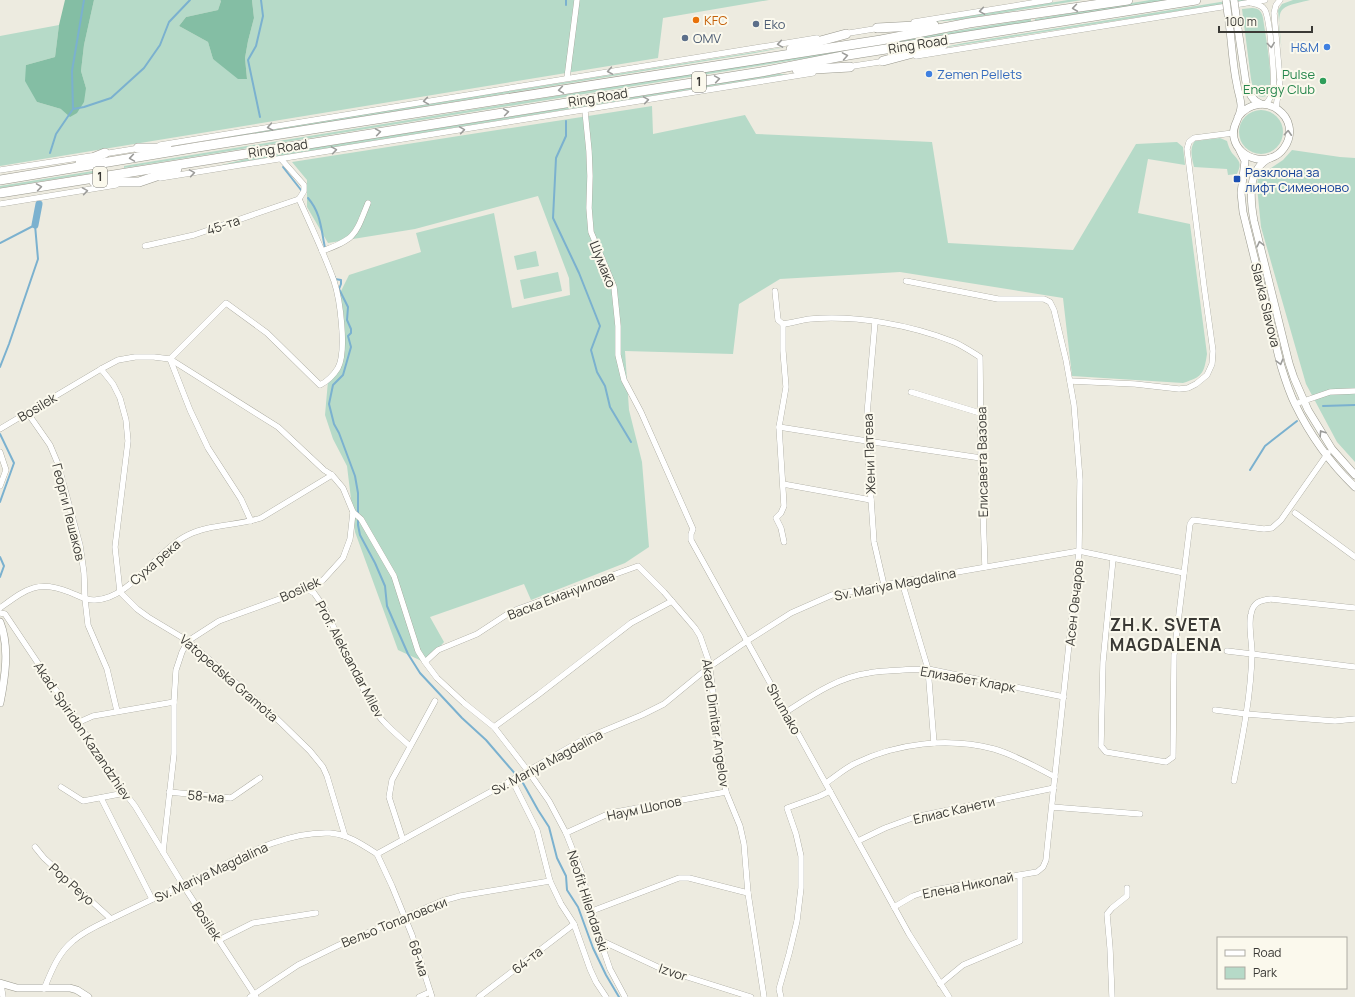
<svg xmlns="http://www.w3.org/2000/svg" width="1355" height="997" viewBox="0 0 1355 997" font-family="Manrope,sans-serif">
<rect width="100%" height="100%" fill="#edebe0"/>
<g fill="#b6dac8">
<path d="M94,0h126l1,1 -3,9 -32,7 -7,9 29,16 5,17 34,20 -2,-21 3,-17 6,-23 -2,-18h517l-106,18 -5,40 -658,108v-130l59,-11 -4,32 -29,8 11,37 24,7 25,-21 -5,-17 3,-26z"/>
<path d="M1068,0h14l-125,20 -26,2z"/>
<path d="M1150,0h18l-133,21v-2z"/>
<path d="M1233,0h16l-314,49 29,-6z"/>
<path d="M1293,0h17c-7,2 -22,4 -27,9 -8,6 -1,36 -1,45l-4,-44 4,-6z"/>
<path d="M1252,8c7,0 10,4 11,10 2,15 12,65 5,76 -3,4 -8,3 -12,1l-3,-7 -2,-9 -9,-70z"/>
<path d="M1031,19v3l-907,146v-2z"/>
<path d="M786,47l-31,6 -513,83 -29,2z"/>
<path d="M778,74h10l-571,92 33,-8z"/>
<path d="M652,106l1,28 92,-19 11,19 176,8 16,101 125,7 63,-106 41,-2 6,5 2,18 -37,-6 -10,54 52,11 17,130c-3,20 -5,23 -24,29l-111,-7 -9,-78 -163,-26 -120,7 -41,25 -6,50 -108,-3 4,59 13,52 7,85 -24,16 -94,37 -7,-16 -94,33 14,25 -18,21 -28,-13 -43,-118 -8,-66 -14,-27 -8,-24 3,-34 10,-13 4,-22 -4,-49 11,-22 72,-23 -5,-19 78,-20 18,95 58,-13 -1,-17 -31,-82 -123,33 -87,14 -21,-36v-27l-15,-18z"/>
<circle cx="1261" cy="132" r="22"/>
<path d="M1220,138l7,3c1,4 3,9 5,12 8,9 10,10 5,21l-9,1 -1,-6 -33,-2c-2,-9 -5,-19 1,-26z"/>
<path d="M1292,150l48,7 15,1v304l-18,-20 -31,-58 -45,-157 -4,-40 1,-10 7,-7 6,-2 12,-8z"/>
<path d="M93,171v2l-93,15v-2z"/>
<path d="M536,251l3,15 -22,4 -3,-14z"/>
<path d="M558,272l4,19 -38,8 -4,-19z"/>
</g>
<g fill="#84bea4">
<path d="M65,0h29l-10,45 -3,26 5,17 -2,14 -7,11 -7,4 -9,-8 -24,-7 -12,-21 1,-16 29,-8 4,-32z"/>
<path d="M220,0h32l2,18 -6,23 -3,17 2,21h-9l-25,-20 -5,-17 -29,-16 7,-9 32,-7 3,-9z"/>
</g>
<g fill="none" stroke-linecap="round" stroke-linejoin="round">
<g stroke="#7bb1cf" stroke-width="2">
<path d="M566,5v-5"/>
<path d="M73,109l11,-2 27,-9 33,-30 16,-23 9,-23 21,-22"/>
<path d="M260,117l-12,-57 8,-14 7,-30 -2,-16"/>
<path d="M566,121v15l-10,22 -3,60 26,55 21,53 -9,24 6,22 8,14 5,21 21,35"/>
<path d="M50,153l6,-19 17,-25 -1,-38 12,-71"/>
<path d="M283,167l18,23"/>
<path d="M308,198c13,15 13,31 17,50"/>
<path d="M0,243l35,-18 3,34 -29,85 -9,23"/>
<path d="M335,277v2l6,1v4l-2,5 9,18 -1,13 4,9v4l-3,3 3,11 -8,28 -10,10 -4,19 5,20 5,9 16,43 3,17v32l2,10 15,28 10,23 2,20 10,23 11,25 12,19 42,45 24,22 37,43 15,27 11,17 8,31 9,18 1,14 11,17 15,41 13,27 13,22"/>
<path d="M1323,406l32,-1"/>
<path d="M0,434l14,29 -14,39"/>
<path d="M1250,470l15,-24 32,-25"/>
<path d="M0,557l4,9 -4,11"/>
</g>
<path stroke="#7bb1cf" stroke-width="7" d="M35,225l4,-21"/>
<g stroke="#99988d" stroke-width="6">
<g id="minor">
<path d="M1251,3c5,1 11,2 14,7 5,10 10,69 8,81 -1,5 -4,9 -7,13"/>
<path d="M914,22l136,-22"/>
<path d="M843,34l37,-6"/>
<path d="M916,56l349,-56"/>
<path d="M847,67l39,-6"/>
<path d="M567,78l10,-78"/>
<path d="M1276,108l4,-28 -6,-67 2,-8 4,-5"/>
<path d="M585,111l4,40 1,25 -1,32 2,24 23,55 4,39v29l6,25 17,32 52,117 -2,5v6l218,394 40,63"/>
<path d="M160,145l657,-107"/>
<path d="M103,154l37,-6"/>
<path d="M281,159l23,26v6l-5,8"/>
<path d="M0,170l91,-14"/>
<path d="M160,178l653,-105"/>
<path d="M0,204l116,-19"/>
<path d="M145,246l49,-11 105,-36"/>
<path d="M322,251c34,-12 33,-16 46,-48"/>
<path d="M775,291l3,29 5,4v27l3,36 -7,40 5,79 -3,7 -5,5 5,10 3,14"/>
<path d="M875,322l-8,92v27l7,101 10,43"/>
<path d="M783,324c9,-1 18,-4 27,-5 47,-4 101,6 144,23 9,4 18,10 26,15l1,101 4,109"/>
<path d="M101,369l12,15 7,14 6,22 2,21 -13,106 5,45 17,17 11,8 40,24 85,74 37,36 13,16 4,9 18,60"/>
<path d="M1070,381l65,3 44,5 9,-1 8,-4 11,-9 5,-11 1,-13 -9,-65 -17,-137 2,-7 5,-4 39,-5"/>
<path d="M911,392l69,21"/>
<path d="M1295,404l35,-12 25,-1"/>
<path d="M27,412l23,33 8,19 22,81 4,28 1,26 3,26 19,44 10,42"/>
<path d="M779,427l88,14 114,17"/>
<path d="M0,429l101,-60 17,-9 17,-3h19l16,2 108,68 46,43 8,5 11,13 10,24 -3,27 -7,19 -20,22 -16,9 -88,32 -31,20 -6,11 -6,18 -2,32v52l-11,98"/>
<path d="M0,452l6,18 -6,16"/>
<path d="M783,484l88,16"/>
<path d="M353,512l8,7 33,57 24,75 7,11 12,16 27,25 30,24 34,44 21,30 17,32 15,38 19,69 10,29 15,28"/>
<path d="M1295,513l60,44"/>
<path d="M251,521l-10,-22 -33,-51 -18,-38 -20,-51 56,-56 41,30 53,52c8,-4 13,-9 18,-17 9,-17 2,-69 -4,-87 -10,-28 -23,-55 -35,-82"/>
<path d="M1113,559l-10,103 -2,84 5,6 60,10 7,-5 1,-102 16,-131 3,-4 71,9 8,-1 9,-8 47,-67"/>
<path d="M902,582l26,87 6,74"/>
<path d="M307,589l7,4 10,14 46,96c10,18 25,30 40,43"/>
<path d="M0,608c25,-18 37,-29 69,-16 8,3 17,9 26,8 35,-1 62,-50 93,-65 22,-11 49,-9 73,-17l71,-43"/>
<path d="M0,613l5,1 120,179 10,13 48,79 73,112"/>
<path d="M1227,651l25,3 103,13"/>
<path d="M425,662l13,-12 39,-16 29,-19 12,-6 120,-43 26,26 31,36 5,8 9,26 17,130 14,34 4,18 4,49 16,104"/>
<path d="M1215,710l31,4 89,7 20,-2"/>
<path d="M786,712c25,-16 52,-35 83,-39 19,-3 39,-3 59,-4l136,28"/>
<path d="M77,723l16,-7 81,-14"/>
<path d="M494,727l45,-33 92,-71 41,-22"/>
<path d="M512,780l25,50 13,51 11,23 13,20 16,45 6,13 10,15"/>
<path d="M1234,781c8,-41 17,-85 18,-128 0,-10 -4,-30 -1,-39 2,-12 10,-14 20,-15l84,9"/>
<path d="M826,783c9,-6 18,-14 28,-19 42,-21 94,-27 140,-15 21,6 42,18 61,28"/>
<path d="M61,787l22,14 42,-8"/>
<path d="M169,792l62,6 29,-20"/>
<path d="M101,798l51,101"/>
<path d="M1052,807l88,7"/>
<path d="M566,833l44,-20 116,-21"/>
<path d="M403,840l-14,-43 3,-17 43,-79"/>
<path d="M858,841l27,-13 30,-11 139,-29"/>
<path d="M35,847l9,11 67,61"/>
<path d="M377,854l15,32 20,49 20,62"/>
<path d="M894,907l19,-11 15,-5 109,-19 6,-5 3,-7 2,-20 31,-289 1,-71 -6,-75 -8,-45 -12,-50 -4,-8 -6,-3h-46l-92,-18"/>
<path d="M592,911l87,-33h10l59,15"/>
<path d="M219,940l34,-17 63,-10"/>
<path d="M600,940l62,29 89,28"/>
<path d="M1,984l2,13"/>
<path d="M940,984l23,-19 57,-24v-66"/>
<path d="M44,989c7,-17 14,-36 29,-48 11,-10 25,-16 38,-22 29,-14 59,-28 88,-42 40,-19 85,-46 131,-44 17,1 33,12 47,21l135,-74 72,-41 58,-24 22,-11 45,-37 38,-26 44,-28 41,-18 79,-15 168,-29 105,22"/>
<path d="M250,997l48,-32 41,-20 103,-44 18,-5 90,-15"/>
<path d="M419,997l11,-5"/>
<path d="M479,997l95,-73"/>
<path d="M781,997l-2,-8 10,-35 8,-33 4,-33v-32l-5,-22 -9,-26 33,-12 10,-5"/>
<path d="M1112,997l-2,-49 -3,-34 5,-6 15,-12v-8"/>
</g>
</g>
<g stroke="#99988d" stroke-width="8">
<g id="tertiary">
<path d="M1240,151l5,10 -4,32 2,19 38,154c4,13 8,26 14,38 15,31 36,60 60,83"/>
<path d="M1270,158c-23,11 -20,41 -16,63l35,142 5,15 14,32 24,39 23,26"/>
<path d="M0,622c10,25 5,56 0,81"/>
<path d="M0,983l17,5h53l7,2 11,7"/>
</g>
</g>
<g stroke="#99988d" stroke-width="8">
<g id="secondary">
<path d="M1238,29l8,54c3,9 5,17 15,21"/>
<path d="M1230,30c2,18 3,37 7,55 1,7 4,14 4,21 0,12 -10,19 -7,32 5,23 37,29 50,10 21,-30 -22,-62 -46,-31"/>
</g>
</g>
<g stroke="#99988d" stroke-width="10">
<g id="trunk">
<path d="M877,28l57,-3"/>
<path d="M791,49l55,-15"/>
<path d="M883,61l60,-16"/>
<path d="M797,70l53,-3"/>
<path d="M138,148h29"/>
<path d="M80,163l25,-10"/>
<path d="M0,180l198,-33 683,-107 88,-17 159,-23"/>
<path d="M94,182h45l38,-13"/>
<path d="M0,193l761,-121 87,-17 348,-55"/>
</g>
</g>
<use href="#minor" stroke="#fff" stroke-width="5.5"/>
<use href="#tertiary" stroke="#fff" stroke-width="7"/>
<use href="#secondary" stroke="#fff" stroke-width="7"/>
<use href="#trunk" stroke="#fff" stroke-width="9"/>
<g stroke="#99988d" stroke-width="8" stroke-linecap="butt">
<g id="secondary-bridge">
<path d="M1226,0l4,30"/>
<path d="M1234,0l4,29"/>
</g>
</g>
<use href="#secondary-bridge" stroke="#fff" stroke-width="7"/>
</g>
<defs><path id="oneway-chevron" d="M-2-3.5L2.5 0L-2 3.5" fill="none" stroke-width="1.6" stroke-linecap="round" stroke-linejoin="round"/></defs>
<g stroke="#9c9c9a">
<use href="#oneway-chevron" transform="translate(1075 8) rotate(172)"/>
<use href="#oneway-chevron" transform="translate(982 11) rotate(171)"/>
<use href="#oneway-chevron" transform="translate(780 44) rotate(171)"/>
<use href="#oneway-chevron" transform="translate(1271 45) rotate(83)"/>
<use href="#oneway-chevron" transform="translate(845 56) rotate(-10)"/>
<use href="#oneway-chevron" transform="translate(610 71) rotate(170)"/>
<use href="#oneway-chevron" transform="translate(717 79) rotate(-9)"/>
<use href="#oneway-chevron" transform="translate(561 90) rotate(171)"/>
<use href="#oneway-chevron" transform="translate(646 100) rotate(-9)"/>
<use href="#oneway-chevron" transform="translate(426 101) rotate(171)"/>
<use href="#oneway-chevron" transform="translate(506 112) rotate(-9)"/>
<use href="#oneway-chevron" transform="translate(270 127) rotate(170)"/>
<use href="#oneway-chevron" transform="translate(462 130) rotate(-9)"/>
<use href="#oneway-chevron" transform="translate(378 132) rotate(-9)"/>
<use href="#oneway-chevron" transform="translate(1288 133) rotate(-86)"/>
<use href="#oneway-chevron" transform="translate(334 150) rotate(-9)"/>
<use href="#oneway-chevron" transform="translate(132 158) rotate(171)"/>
<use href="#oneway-chevron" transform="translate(192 173) rotate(-9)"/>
<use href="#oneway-chevron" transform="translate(39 187) rotate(-9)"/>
<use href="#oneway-chevron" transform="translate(85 191) rotate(-9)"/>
<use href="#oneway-chevron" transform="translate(1260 244) rotate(-104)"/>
<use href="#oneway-chevron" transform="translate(1280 362) rotate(75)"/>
<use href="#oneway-chevron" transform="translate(1322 433) rotate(-123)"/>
</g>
<circle fill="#e8710a" stroke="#fbf9ed" stroke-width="1.5" cx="696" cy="20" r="4"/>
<g fill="#5c6f8a" stroke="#fbf9ed" stroke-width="1.5">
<circle cx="756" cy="24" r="4"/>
<circle cx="685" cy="38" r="4"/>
</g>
<g fill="#3f7fe0" stroke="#fbf9ed" stroke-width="1.5">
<circle cx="1327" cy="47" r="4"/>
<circle cx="929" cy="74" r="4"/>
</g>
<circle fill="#2e9e5b" stroke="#fbf9ed" stroke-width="1.5" cx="1323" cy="81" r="4"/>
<rect fill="#1a4fb4" stroke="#fbf9ed" stroke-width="1.5" x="1233" y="175" width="8" height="8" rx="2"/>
<g text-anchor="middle" stroke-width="4" stroke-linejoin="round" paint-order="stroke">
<g fill="#fbf9ed" stroke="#74736c" stroke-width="1">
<rect x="692" y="72" width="14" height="20" rx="3"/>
<rect x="93" y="167" width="14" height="20" rx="3"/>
</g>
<g font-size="12" font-weight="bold" fill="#3a3935">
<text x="699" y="86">1</text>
<text x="100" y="181">1</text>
</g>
<g font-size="13" fill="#c56008" stroke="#fbf9ed" text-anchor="start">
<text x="704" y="25">KFC</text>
</g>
<g font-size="13" fill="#4e5e75" stroke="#fbf9ed" text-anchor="start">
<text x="764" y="29">Eko</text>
<text x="693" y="43">OMV</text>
</g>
<g font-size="13" fill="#3a3935" stroke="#fbf9ed">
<text transform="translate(918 44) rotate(-9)" y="5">Ring Road</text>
<text transform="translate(598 97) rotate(-9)" y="5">Ring Road</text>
<text transform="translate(278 148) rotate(-9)" y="5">Ring Road</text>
<text transform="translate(223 225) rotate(-19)" y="5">45-та</text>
<text transform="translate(603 264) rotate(68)" y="5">Шумако</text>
<text transform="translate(1266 305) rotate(76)" y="5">Slavka Slavova</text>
<text transform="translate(37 407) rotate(-31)" y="5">Bosilek</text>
<text transform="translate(869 454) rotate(-92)" y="5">Жени Патева</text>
<text transform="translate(982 462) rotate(-91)" y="5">Елисавета Вазова</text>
<text transform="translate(69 512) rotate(76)" y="5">Георги Пешаков</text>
<text transform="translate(155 562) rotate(-41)" y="5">Суха река</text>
<text transform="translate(895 584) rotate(-11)" y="5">Sv. Mariya Magdalina</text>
<text transform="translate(300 589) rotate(-24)" y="5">Bosilek</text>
<text transform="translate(561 595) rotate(-21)" y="5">Васка Емануилова</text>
<text transform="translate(1074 603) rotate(-84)" y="5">Асен Овчаров</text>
<text transform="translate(350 659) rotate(62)" y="5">Prof. Aleksandar Milev</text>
<text transform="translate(229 678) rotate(41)" y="5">Vatopedska Gramota</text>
<text transform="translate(968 679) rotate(10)" y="5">Елизабет Кларк</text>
<text transform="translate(784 709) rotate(61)" y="5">Shumako</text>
<text transform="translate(716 723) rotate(82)" y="5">Akad. Dimitar Angelov</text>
<text transform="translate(83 731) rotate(56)" y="5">Akad. Spiridon Kazandzhiev</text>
<text transform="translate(547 762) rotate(-28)" y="5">Sv. Mariya Magdalina</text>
<text transform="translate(206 796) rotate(5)" y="5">58-ма</text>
<text transform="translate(644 808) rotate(-12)" y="5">Наум Шопов</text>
<text transform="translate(954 810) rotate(-13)" y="5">Елиас Канети</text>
<text transform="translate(211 872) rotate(-25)" y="5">Sv. Mariya Magdalina</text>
<text transform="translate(72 884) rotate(42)" y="5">Pop Peyo</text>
<text transform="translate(968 885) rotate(-11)" y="5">Елена Николай</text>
<text transform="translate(588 901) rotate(72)" y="5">Neofit Hilendarski</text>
<text transform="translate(207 921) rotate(57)" y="5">Bosilek</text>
<text transform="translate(394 922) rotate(-22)" y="5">Вельо Топаловски</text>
<text transform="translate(419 958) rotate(72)" y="5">68-ма</text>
<text transform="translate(527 960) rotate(-38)" y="5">64-та</text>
<text transform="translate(673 972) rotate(19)" y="5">Izvor</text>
</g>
<g font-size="13" fill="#366cbe" stroke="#fbf9ed" text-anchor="end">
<text x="1319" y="52">H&amp;M</text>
<text x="937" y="79" text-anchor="start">Zemen Pellets</text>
</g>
<g font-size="13" fill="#27864d" stroke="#fbf9ed" text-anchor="end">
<text x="1315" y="79">Pulse<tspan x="1315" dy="15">Energy Club</tspan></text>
</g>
<g font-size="13" fill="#164399" stroke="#fbf9ed" text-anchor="start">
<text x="1245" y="177">Разклона за<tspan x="1245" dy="15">лифт Симеоново</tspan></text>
</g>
<g font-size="17" font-weight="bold" letter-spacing="1" fill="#3a3935" stroke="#fbf9ed">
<text x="1166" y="631">ZH.K. SVETA<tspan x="1166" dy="20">MAGDALENA</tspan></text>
</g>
</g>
<rect x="1217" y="937" width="130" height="52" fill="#fbf9ed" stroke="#aeaca3"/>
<rect x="1225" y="950" width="20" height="6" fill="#ffffff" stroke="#aeaca3"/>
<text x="1253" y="957" font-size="12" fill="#3a3935">Road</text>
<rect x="1225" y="967" width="20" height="12" fill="#b6dac8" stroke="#aeaca3"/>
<text x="1253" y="977" font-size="12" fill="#3a3935">Park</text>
<path d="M1219 26v6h93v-6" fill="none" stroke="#3a3935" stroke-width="2"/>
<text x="1225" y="26" font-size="12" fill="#3a3935" stroke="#fbf9ed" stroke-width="3" paint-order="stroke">100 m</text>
</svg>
